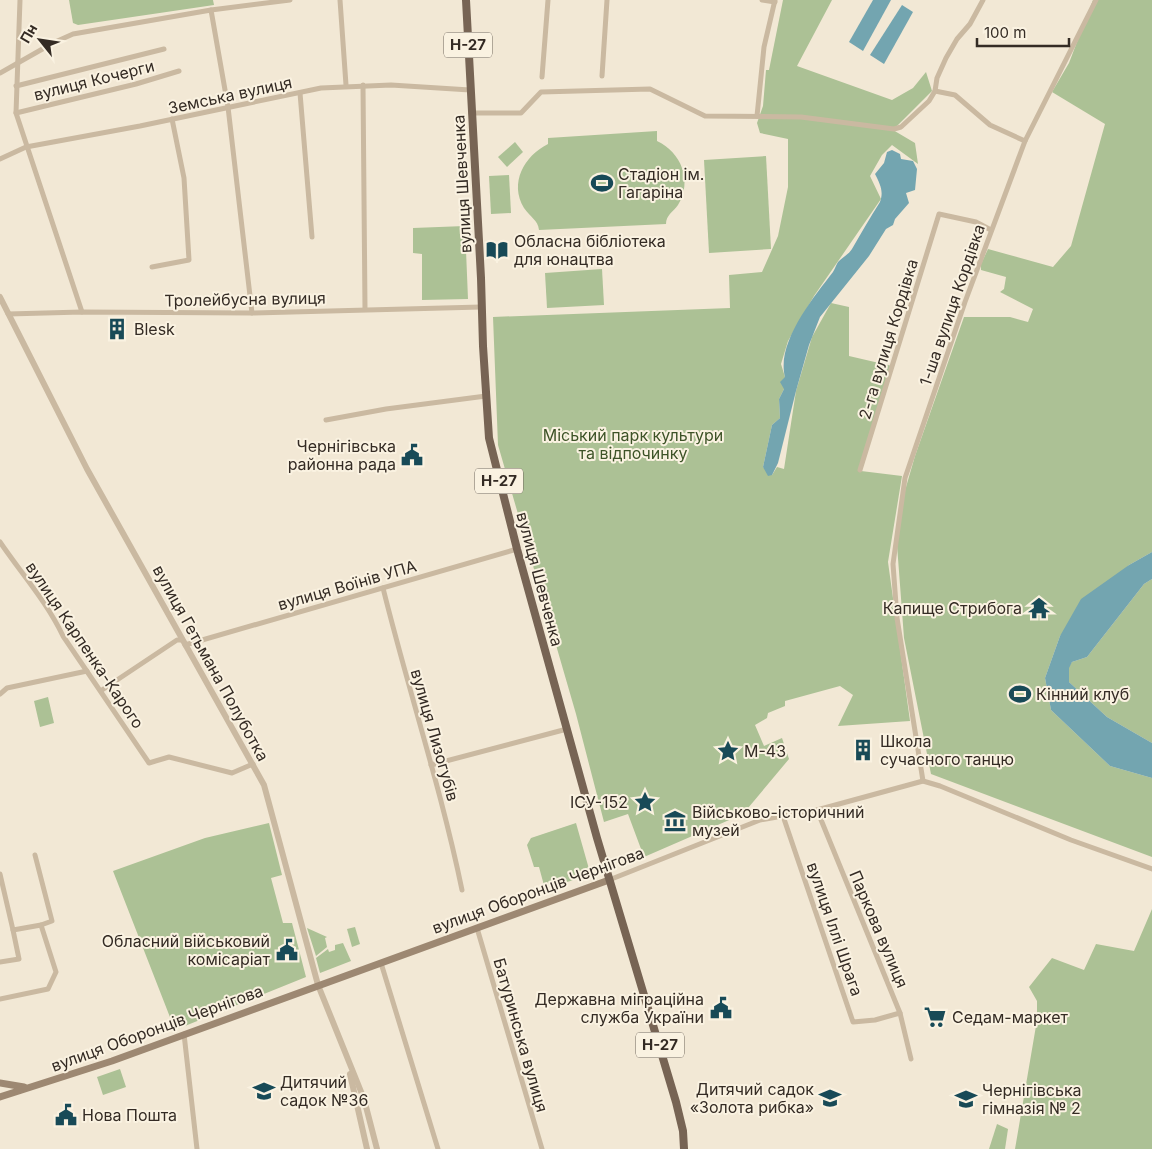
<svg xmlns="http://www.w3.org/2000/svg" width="1152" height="1149" viewBox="0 0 1152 1149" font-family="Inter,sans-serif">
<rect width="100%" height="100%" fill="#f2e8d5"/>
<g fill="#acc195">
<path d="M69,0h144l1,5 -136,20 -5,-2z"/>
<path d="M783,0h49l-35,66 95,34 21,-12 13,-16 6,19 -39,39 22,13 3,21 -26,-19 -10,10 -12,21 11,23 -67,97 -26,45 -7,23 4,13 -1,12 -5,10 1,19 -8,7 -9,42 9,8 5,-8 7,2 12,-78 16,-54 19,-34 18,4v49l43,10 -31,105 41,5 -14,86 22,159 -72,5 15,-31 -13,-9 -55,15v5l-17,7 -1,5 -12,7 9,21 18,-8 7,21 -46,55 -99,43 -16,-43 -24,8 -28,-108 -78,-269 -5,-128 237,-9 -1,-33 33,-3 16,-36 10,-49v-48l-28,-6 -3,-10 6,-17 3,-36h3z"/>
<path d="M1093,0h59v552l-23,13 -69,71 -15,42 6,32 59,56 42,12v79l-221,-83 -27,-136 -7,-93 7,-51 11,-38 49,-139h46l18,5 5,-13 -33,-17 4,-3 2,-12 -25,-7v-6l7,-15 65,18 18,-21 34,-122 -53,-32 17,-29z"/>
<path d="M657,131v10c24,11 36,40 21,64 -5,7 -12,10 -12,19l-127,6c-1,-10 -9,-13 -15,-22 -15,-25 0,-52 24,-64v-6z"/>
<path d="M515,142l8,10 -16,15 -9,-10z"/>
<path d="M766,156l5,93 -62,4 -5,-93z"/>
<path d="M509,175l2,38 -20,1 -2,-38z"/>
<path d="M465,226l3,73 -46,1v-46l-9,-1v-25z"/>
<path d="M602,269l2,36 -57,3 -2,-35z"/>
<path d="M1152,579v164l-45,-26 -38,-35 -1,-14 4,-6 15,-5 57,-73z"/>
<path d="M48,697l6,26 -14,4 -6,-26z"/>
<path d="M269,823l13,52 -11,3 12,45h9l14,54 -131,53 -62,-159 92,-33z"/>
<path d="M576,823l13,46 -6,8 -38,12 -6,-22h-5l-7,-22 4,-7z"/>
<path d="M1152,909v240h-137l22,-129v-19l-8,-14 23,-29 32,12 12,-26 38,7z"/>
<path d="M355,927l5,17 -8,3 -5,-18z"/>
<path d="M307,928l20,9 -2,1 2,9 -11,9z"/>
<path d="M343,943l8,18 -31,12 -4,-15 12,-9 1,3 6,-2v-5z"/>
<path d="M120,1069l6,18 -23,8 -6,-18z"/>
<path d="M997,1124l11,5 -3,20h-16z"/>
</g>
<g fill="#73a5b0">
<path d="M873,0h18l-28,51 -14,-9z"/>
<path d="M902,5l11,7 -29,52 -14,-9z"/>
<path d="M892,150l8,4 1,5 12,2 4,8 -2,21 -9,3 3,10 -14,16 -2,6 -7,4 -17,27 -49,61 -11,28 -13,46 -18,72 -6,12 -4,1 -5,-9 9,-42 8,-7 -1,-19 5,-10 -4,-7 5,-5c-9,-34 28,-79 48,-105 2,-3 3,-7 5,-10 4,-4 11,-8 14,-13 9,-16 18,-31 28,-47 4,-11 0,-18 -5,-28l9,-11 3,-11z"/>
<path d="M1152,552v27l-8,5 -57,73 -15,5 -3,6v14l38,35 45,26v35l-42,-12 -59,-56 -6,-32 15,-42 21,-37 48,-34z"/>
</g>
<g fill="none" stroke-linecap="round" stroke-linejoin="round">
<g stroke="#cab9a1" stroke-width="5">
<path d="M20,0l-4,113 66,199"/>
<path d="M340,0l6,85"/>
<path d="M762,0l13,2"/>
<path d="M0,73l53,-30 20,-9 138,-24"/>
<path d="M602,76l5,-76"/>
<path d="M542,77l6,-77"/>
<path d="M363,85l2,224"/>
<path d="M16,86l148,-37"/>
<path d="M935,91l20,4 35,30 35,16"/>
<path d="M300,93l12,144"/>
<path d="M16,113l120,-29 43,-13"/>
<path d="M471,113h50l20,-21 109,-3 55,27 96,1 93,12 7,-2 28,-26 6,-10 2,-13 9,-20 11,-19 13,-15 13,-24"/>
<path d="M757,116l7,-69 11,-47"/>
<path d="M0,159l26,-12 114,-21 181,-38 70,-3 79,5"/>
<path d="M152,267l37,-7 -5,-82 -12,-59"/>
<path d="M252,313l-24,-206 -17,-97 79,-10"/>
<path d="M8,314l74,-2 170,1 229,-6"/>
<path d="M326,420l60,-11 100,-13"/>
<path d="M860,470l79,-256 37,8 15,8"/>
<path d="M0,542c21,31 47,60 63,94l86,127 20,-6 63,16 21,-9"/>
<path d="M383,588c25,101 58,200 79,302"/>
<path d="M185,645l332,-96"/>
<path d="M102,690l75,-50h5"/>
<path d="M0,694l7,-6 80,-17"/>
<path d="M431,765l136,-36"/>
<path d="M923,781l-26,-163 -4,-54 12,-86 60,-176 60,-161 71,-141"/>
<path d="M817,810l83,203 11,46"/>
<path d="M783,816l70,206 22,-2 25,-7"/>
<path d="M0,874l13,56 28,-5"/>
<path d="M609,880l151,-60 57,-10 106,-29 17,5 131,54 81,29"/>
<path d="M477,928l65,221"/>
<path d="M0,962l19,-3 -6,-29"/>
<path d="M381,963l57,186"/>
<path d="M0,999l48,-10 8,-17 -15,-47 11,-4 -17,-66"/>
<path d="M184,1034l13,115"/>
</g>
<g stroke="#cab9a1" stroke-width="6">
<path d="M0,297l87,172 177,316 54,200 46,114 13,50"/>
<path d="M350,1074l17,75"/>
</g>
<g stroke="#9d8872" stroke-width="7">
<path d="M0,1083l24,4"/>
<path d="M0,1097l112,-36 497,-181"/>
</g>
<path stroke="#776454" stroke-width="8" d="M466,0l15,278 2,68 6,92 28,111 80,289 79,264 7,29 1,18"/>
</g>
<defs>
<g id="stadium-bare" transform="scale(1.725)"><path d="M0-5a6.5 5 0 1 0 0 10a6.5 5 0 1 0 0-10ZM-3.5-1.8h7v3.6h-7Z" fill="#184a57" stroke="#faf2e1" stroke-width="2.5" paint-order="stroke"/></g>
<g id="library-bare" transform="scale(1.725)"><path d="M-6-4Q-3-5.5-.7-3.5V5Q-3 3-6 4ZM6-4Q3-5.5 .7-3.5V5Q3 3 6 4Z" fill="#184a57" stroke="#faf2e1" stroke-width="2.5" paint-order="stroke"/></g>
<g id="building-bare" transform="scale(1.725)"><path d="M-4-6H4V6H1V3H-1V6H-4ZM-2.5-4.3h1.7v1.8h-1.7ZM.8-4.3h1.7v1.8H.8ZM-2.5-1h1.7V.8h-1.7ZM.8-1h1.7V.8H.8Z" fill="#184a57" stroke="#faf2e1" stroke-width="2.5" paint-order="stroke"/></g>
<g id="civic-bare" transform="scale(1.725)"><path d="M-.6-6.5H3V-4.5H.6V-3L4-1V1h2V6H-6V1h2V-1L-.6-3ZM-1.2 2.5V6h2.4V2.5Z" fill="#184a57" stroke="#faf2e1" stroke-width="2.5" paint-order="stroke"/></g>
<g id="temple-bare" transform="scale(1.725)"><path d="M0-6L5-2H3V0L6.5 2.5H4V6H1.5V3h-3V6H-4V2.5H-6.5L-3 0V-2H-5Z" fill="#184a57" stroke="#faf2e1" stroke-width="2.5" paint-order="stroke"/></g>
<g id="sight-bare" transform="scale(1.725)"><path d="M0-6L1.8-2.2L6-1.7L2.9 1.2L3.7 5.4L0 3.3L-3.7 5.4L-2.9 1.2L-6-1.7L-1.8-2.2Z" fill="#184a57" stroke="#faf2e1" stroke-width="2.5" paint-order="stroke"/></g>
<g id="museum-bare" transform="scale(1.725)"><path d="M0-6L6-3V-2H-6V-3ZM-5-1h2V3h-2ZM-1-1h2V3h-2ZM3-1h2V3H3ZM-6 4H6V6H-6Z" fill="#184a57" stroke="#faf2e1" stroke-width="2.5" paint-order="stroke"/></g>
<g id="supermarket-bare" transform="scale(1.725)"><path d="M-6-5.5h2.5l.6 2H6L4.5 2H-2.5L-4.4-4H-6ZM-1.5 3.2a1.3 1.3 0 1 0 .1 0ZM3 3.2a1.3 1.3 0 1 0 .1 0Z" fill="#184a57" stroke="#faf2e1" stroke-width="2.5" paint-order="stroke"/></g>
<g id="school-bare" transform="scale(1.725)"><path d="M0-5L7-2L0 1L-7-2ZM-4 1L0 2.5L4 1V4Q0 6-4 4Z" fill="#184a57" stroke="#faf2e1" stroke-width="2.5" paint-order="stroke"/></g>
</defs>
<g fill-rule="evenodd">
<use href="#stadium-bare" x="602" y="183"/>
<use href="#library-bare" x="497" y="250"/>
<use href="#building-bare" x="117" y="329"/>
<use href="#civic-bare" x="412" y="455"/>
<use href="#temple-bare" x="1039" y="608"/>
<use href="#stadium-bare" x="1020" y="694"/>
<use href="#building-bare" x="863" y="750"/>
<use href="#sight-bare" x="728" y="751"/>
<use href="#sight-bare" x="645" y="802"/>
<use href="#museum-bare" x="675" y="821"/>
<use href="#civic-bare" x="287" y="950"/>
<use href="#civic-bare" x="721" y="1008"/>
<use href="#supermarket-bare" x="935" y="1017"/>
<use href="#school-bare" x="264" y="1091"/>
<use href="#school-bare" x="830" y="1098"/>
<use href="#school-bare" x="966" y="1099"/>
<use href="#civic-bare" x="66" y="1115"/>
</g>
<g text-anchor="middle" stroke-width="4" stroke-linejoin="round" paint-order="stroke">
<g fill="#faf2e1" stroke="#6f675d" stroke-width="1">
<rect x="444" y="32.5" width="48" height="25" rx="4"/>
<rect x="475" y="468.5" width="48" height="25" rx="4"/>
<rect x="636" y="1032.5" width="48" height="25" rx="4"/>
</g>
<g font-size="15" font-weight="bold" fill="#342b24">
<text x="468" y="50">Н-27</text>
<text x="499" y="486">Н-27</text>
<text x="660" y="1050">Н-27</text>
</g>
<g font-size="16" fill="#342b24" stroke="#faf2e1">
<text transform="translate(94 80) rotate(-14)" y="6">вулиця Кочерги</text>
<text transform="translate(230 95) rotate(-12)" y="6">Земська вулиця</text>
<text transform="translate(462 184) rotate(-93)" y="6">вулиця Шевченка</text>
<text transform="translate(245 299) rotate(-1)" y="6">Тролейбусна вулиця</text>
<text transform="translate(952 305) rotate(-71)" y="6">1-ша вулиця Кордівка</text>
<text transform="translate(888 339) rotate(-73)" y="6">2-га вулиця Кордівка</text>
<text transform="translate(540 579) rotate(75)" y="6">вулиця Шевченка</text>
<text transform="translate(347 585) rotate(-16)" y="6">вулиця Воїнів УПА</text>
<text transform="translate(85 645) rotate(56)" y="6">вулиця Карпенка-Карого</text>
<text transform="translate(211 663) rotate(61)" y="6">вулиця Гетьмана Полуботка</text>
<text transform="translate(435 735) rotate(74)" y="6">вулиця Лизогубів</text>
<text transform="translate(538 890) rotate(-20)" y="6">вулиця Оборонців Чернігова</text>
<text transform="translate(835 929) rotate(71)" y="6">вулиця Іллі Шрага</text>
<text transform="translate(879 929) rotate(67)" y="6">Паркова вулиця</text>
<text transform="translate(157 1028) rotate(-20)" y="6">вулиця Оборонців Чернігова</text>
<text transform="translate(521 1035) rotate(74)" y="6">Батуринська вулиця</text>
</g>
<g font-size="16" fill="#342b24" stroke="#faf2e1" text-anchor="start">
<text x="618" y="180">Стадіон ім.<tspan x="618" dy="18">Гагаріна</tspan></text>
<text x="514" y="247">Обласна бібліотека<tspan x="514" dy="18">для юнацтва</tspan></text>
<text x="134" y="335">Blesk</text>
<text x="396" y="452" text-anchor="end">Чернігівська<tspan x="396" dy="18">районна рада</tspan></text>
<text x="1022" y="614" text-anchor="end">Капище Стрибога</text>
<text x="1036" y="700">Кінний клуб</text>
<text x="880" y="747">Школа<tspan x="880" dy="18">сучасного танцю</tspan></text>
<text x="744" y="757">М-43</text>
<text x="628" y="808" text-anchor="end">ІСУ-152</text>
<text x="692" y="818">Військово-історичний<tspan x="692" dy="18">музей</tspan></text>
<text x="270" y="947" text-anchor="end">Обласний військовий<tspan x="270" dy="18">комісаріат</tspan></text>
<text x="704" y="1005" text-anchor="end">Державна міграційна<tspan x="704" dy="18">служба України</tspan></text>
<text x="952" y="1023">Седам-маркет</text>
<text x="280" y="1088">Дитячий<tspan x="280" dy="18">садок №36</tspan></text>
<text x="814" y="1095" text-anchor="end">Дитячий садок<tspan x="814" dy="18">«Золота рибка»</tspan></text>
<text x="982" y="1096">Чернігівська<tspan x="982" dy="18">гімназія № 2</tspan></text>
<text x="82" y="1121">Нова Пошта</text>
</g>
<g font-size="16" fill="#3d5327" stroke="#faf2e1">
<text x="633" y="441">Міський парк культури<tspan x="633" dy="18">та відпочинку</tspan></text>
</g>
</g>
<g transform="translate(40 40) rotate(300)" stroke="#faf2e1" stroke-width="4" paint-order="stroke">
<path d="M0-4L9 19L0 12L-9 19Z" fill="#342b24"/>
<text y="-8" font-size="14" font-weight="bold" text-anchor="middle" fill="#342b24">Пн</text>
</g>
<path d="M977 38v8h92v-8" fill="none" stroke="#342b24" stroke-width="2.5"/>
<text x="984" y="38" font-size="15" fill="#342b24" stroke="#faf2e1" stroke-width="4" paint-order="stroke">100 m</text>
</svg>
